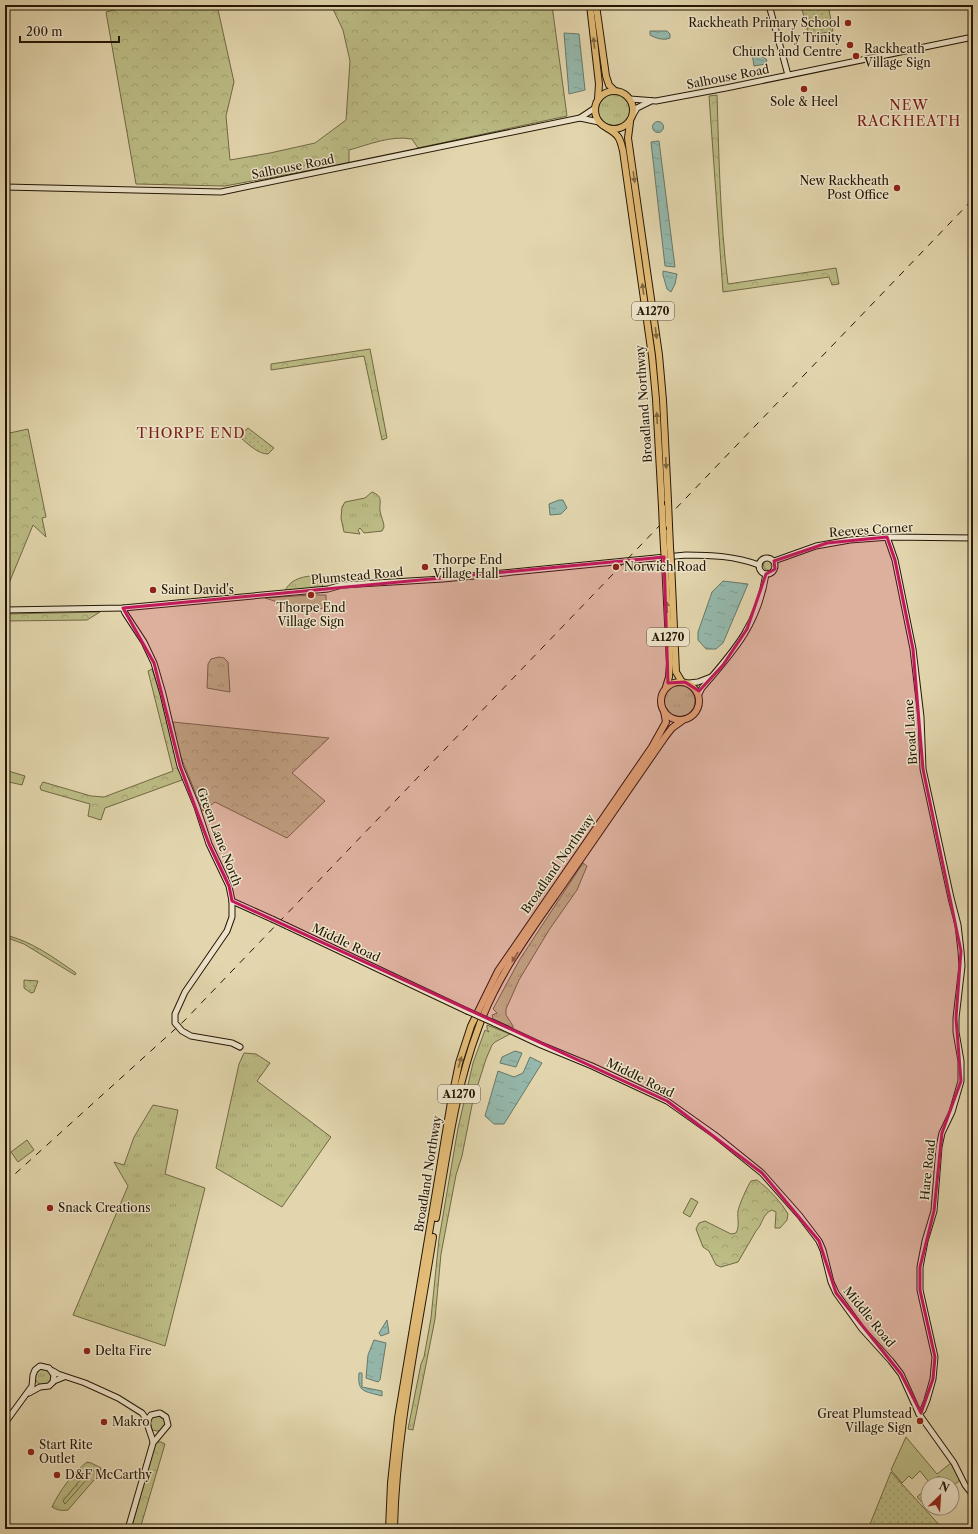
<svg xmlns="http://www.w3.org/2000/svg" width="978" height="1534" viewBox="0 0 978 1534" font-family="'Libre Caslon Text',serif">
<defs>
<pattern id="grass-tufts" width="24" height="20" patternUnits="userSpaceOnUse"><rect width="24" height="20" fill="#bcbc85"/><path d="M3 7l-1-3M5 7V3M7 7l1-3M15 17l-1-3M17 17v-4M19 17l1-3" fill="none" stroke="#a1a171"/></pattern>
<pattern id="forest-crowns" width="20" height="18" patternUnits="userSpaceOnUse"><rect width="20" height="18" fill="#bcbc85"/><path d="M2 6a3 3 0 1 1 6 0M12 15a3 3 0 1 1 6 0" fill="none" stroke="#a1a171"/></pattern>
<pattern id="cemetery-stones" width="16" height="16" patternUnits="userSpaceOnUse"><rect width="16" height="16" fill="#bcbc85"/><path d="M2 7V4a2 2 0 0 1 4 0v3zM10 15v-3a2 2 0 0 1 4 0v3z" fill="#a1a171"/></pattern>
<pattern id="park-dots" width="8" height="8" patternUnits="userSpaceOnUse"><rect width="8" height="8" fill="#bcbc85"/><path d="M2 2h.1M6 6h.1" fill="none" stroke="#a1a171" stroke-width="1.8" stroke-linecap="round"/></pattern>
<pattern id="water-ripples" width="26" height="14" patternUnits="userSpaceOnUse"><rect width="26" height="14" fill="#95b9ad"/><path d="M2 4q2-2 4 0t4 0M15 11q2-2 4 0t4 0" fill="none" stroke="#809e93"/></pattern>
</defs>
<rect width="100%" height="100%" fill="#e3d6ae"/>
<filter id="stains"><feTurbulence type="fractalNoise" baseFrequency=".005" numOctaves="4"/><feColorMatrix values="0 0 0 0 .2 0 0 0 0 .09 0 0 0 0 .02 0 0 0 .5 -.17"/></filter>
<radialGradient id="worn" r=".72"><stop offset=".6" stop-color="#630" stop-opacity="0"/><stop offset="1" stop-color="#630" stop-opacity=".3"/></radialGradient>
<g fill="url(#grass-tufts)" stroke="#706944">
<circle cx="614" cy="110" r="16"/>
<path d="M372,492c12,5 7,9 8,19 1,6 4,11 4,16l-2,4 -18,2 -4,-5 -2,2 2,4 -16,-2 -3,-14 1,-11 3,-5 20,-4z"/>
<circle cx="769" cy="565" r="5.5"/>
<path d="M321,575l2,13 -38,3c6,-14 22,-15 36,-16z"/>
<path d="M311,595h15v12c-16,7 -45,-4 -61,-9z"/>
<path d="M219,657l5,1 4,4 2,30 -23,-4 1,-24 3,-5z"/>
<circle cx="679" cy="701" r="16"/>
<path d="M583,863l4,3 -10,24 -28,40 -30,50 -13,29v6l7,11v2l-20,-9 -1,-4 5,-2 -4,-4 27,-50z"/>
<path d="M487,1025l23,9 -15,8 -3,3 -6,14 -13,41 -11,56 -6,19 -8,42 -7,37 -6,65 -22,111 -5,-1 13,-65 3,-7 7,-39 8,-79 19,-111 15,-65 12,-33 4,2 -2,-3z"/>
<path d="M244,1053l12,1 14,9 -13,18 74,56 -49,70 -66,-39 23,-104z"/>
<path d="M153,1105l25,5 -13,64 40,14 -40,158 -92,-31 55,-129 -14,-24 10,3 10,-28z"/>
<circle cx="43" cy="1377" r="8"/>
<circle cx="157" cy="1423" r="8"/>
</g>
<g fill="url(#forest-crowns)" stroke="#706944">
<path d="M135,5h82l17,77 -8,34 4,44 40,-7 45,-10 31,-23 4,-59 -7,-31 -12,-25h221l15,111 -149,32 -6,-9c-21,-4 -44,6 -63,11v13l-124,23 -89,-2 -30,-172z"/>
<path d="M717,95c2,63 3,126 11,189l108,-16 3,16 -7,1 -3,-8 -106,15 -14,-196z"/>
<path d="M370,349l17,89 -5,2 -18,-84 -93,14v-6z"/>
<path d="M28,429l18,88 -4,1 4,19 -13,-12 -28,68v-159z"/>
<path d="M100,612l-13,8 -82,1v-7z"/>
<path d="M152,669l8,25 16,66 6,15v5l-77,28 -4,12 -13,-4 2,-12 -49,-14 -1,-3 3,-5 48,14 13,1 69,-26 -25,-100z"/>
<path d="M173,722l156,16 -37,35 33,28 -38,37 -72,-36 -12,9 -25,-61z"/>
<path d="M5,770l20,6 -3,9 -17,-4z"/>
<path d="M5,935c27,6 49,23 71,38l-1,2 -51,-31 -19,-7z"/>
<path d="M757,1180c12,9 24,22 31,34l-1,6 -7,8h-5l1,-16 -4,-2c-10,4 -9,14 -16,21l-18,31 -17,5 -5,-2 -7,-14 -6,-4 -7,-18 3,-6 6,-2 26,13 5,-1c4,-7 1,-15 2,-22 1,-6 10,-26 13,-30z"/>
<path d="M156,1442h5l4,2 -25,85h-9l22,-79z"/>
<path d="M87,1462l4,1 10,5 -1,5 -32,37c-7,1 -11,0 -16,-3 8,-17 20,-33 35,-45z"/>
</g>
<path fill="url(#cemetery-stones)" stroke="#706944" d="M90,1468l4,3 -29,33 -2,-3z"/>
<g fill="url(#park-dots)" stroke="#706944">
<path d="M801,5h27l5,26 -24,5z"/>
<path d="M248,428l26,20 -6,6c-10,0 -20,-10 -27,-16l-1,-3z"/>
<path d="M24,980l14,1 -4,11 -3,1 -7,-5z"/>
<path d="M891,1472l52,57h-75z"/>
</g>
<g fill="#bcbc85" stroke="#706944">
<path d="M27,1140l7,10 -16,12 -7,-10z"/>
<path d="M691,1198l7,4 -8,15 -7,-4z"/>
<path d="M906,1437l31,37 14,-11 9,17 -8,7v-3h-5l-8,-8 -10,6 -9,-11 -8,8 -3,-3 -7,7 -11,-13z"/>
<path d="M928,1487v21h7l-4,4 -14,-15z"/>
</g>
<g fill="url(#water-ripples)" stroke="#677869">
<path d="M650,31h17l3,3v4c-6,3 -15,0 -20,-3z"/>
<path d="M564,33l15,1 6,56 -16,4z"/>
<path d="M751,47l16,13 -2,4 -11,2z"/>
<circle cx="658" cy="127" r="5.5"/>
<path d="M659,141l16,126 -10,-1 -14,-124z"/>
<path d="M663,271l14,3 -2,10 -4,8 -4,-3 -4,-14z"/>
<path d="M559,500h4l4,8 -6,6 -11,1 -1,-11z"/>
<path d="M723,581l25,3 -25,59 -7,6h-10l-8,-9v-8l14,-40z"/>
<path d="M515,1051l7,2 -6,14 -16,-4 2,-6z"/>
<path d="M530,1057l12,6 -38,61h-10l-9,-8 13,-45 16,6 9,-4z"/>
<path d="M387,1320l2,13 -8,3 -2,-3z"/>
<path d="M374,1340l12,3 -6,37 -2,2 -12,-4 2,-23z"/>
<path d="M359,1373h3v14l20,4v5c-17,-5 -25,-3 -23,-23z"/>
</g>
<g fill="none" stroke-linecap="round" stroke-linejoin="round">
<g stroke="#231604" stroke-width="7">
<g id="secondary">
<path d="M769,5l19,70"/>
<path d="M630,99l26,2 70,-13 247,-51"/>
<path d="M633,115l4,-7 14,-7"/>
<path d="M580,118l19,4"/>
<path d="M5,187l216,5 359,-74 15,-10"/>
<path d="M887,537l8,23 18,89 8,68 2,52 28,129 7,27 3,26 1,15 -6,52v14l5,29v20l-9,31 -10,21 -3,14 -5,64 -9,30 -5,26v23l15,67 -2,22 -6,21 -4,10 -4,4"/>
<circle cx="767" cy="566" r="8"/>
<path d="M774,561l42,-15 34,-6 40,-3 83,1"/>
<path d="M123,608l2,5 19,29 10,21 9,31 17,72 17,41 12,37 20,42 3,15v16l-5,14 -42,61 -10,22v9l7,8 9,5 41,7 8,4"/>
<path d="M5,610l118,-2 205,-19 14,-4 101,-6 243,-24c25,0 49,1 73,10"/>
<path d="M689,683l9,-1 13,-5"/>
<path d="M699,694l3,-6c32,-37 56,-63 64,-114"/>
<path d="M232,901l40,18"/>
<path d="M287,926l180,85"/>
<path d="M494,1023l47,22 51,21 75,35 48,34 47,38 38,43 19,25 4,9 8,32 5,11 26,36 29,32 10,13 18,40 35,49 11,22 8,10"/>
<path d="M53,1371l5,3 27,9 33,15 24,15 5,7"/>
<path d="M29,1393l11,-6 9,-1 5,-5 10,-4"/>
<path d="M5,1423l27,-37 1,-11 2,-5 5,-4 9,2 5,7 -1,7"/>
<path d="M128,1529l25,-86 15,-18 -2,-8 -6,-4 -9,2c-8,9 1,18 2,28"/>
</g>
</g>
<g stroke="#231604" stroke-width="8">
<g id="highway">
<path d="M590,5l9,79 -1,15"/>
<path d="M596,5l10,71 3,9 5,5"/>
<circle cx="614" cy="110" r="19"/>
<path d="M630,122l-2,16 31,217 4,45 5,101"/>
<path d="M607,128c12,7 13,10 16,23l29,205 4,43 6,108"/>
<path d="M669,525l1,22"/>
<path d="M663,530l1,18"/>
<path d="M665,562l5,101 -1,14 -3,10"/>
<path d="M671,562l5,110 6,10"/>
<circle cx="680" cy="701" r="19"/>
<path d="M436,1218c11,-63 19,-128 42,-189 18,-51 51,-96 82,-140 35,-51 70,-102 105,-152l7,-9 11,-8"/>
<path d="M389,1529l2,-46 7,-65 53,-316 8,-39 12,-37 27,-55 154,-224 14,-25 -2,-11"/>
<path d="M394,1529c2,-98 24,-195 39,-292"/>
</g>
</g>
<use href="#secondary" stroke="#ede4ca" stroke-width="5"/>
<use href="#highway" stroke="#e2bb77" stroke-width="6"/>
<path stroke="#231604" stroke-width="1" stroke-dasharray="7 7" stroke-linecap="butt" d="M5,1183l179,-162 789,-822"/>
<g stroke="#231604" stroke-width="7" stroke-linecap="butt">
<g id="secondary-bridge">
<path d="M272,919l15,7"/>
<path d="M467,1011l27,12"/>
</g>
</g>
<g stroke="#231604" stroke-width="8" stroke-linecap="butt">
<g id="highway-bridge">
<path d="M668,501l1,24"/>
<path d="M662,507l1,23"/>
<path d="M670,547l1,15"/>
<path d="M664,548l1,14"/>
</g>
</g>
<use href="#secondary-bridge" stroke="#ede4ca" stroke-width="5"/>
<use href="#highway-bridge" stroke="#e2bb77" stroke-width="6"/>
</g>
<defs><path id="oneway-solid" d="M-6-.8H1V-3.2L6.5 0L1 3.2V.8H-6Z"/></defs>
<g fill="#82683e">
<use href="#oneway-solid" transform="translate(594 43) rotate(-97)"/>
<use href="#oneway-solid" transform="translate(634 177) rotate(82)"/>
<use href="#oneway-solid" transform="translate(643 289) rotate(-98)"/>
<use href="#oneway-solid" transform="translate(656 333) rotate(83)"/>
<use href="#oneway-solid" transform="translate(657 418) rotate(-93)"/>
<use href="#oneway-solid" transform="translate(666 463) rotate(87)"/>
<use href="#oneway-solid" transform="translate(667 607) rotate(-93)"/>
<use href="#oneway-solid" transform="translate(515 957) rotate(122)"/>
<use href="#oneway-solid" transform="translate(460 1062) rotate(-74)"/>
</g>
<path fill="#c2185b" fill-opacity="0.2" stroke="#c2185b" stroke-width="3" stroke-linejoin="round" d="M887,537l8,23 18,89 10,120 38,182 -5,67 5,63 -19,52 -8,78 -14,56v23l15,67 -2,22 -12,34 -20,-39 -65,-81 -17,-52 -57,-68 -95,-72 -435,-200 -3,-15 -20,-42 -29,-78 -26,-103 -31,-55 541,-51 4,126 17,-1 14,9 24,-26 24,-36 19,-55 9,-5 -1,-8 53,-18z"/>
<g fill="#8f2418" stroke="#ede4ca" stroke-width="1.5">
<circle cx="848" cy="23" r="4"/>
<circle cx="850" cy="45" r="4"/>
<circle cx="856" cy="56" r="4"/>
<circle cx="804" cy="89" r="4"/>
<circle cx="897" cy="188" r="4"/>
<circle cx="425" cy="567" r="4"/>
<circle cx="616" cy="567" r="4"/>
<circle cx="153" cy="590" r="4"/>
<circle cx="311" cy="595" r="4"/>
<circle cx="50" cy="1208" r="4"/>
<circle cx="87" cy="1351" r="4"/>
<circle cx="920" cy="1421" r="4"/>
<circle cx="104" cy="1422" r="4"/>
<circle cx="31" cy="1452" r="4"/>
<circle cx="57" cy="1475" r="4"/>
</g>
<g text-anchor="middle" stroke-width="3" stroke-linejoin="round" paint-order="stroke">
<g fill="#ede4ca" stroke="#60543f" stroke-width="1">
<rect x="632" y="302" width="42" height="18" rx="3"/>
<rect x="647" y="628" width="42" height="18" rx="3"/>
<rect x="438" y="1085" width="42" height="18" rx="3"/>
</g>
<g font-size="11" font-weight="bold" fill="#231604">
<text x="653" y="315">A1270</text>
<text x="668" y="641">A1270</text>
<text x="459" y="1098">A1270</text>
</g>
<g font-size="12" fill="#231604" stroke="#ede4ca" text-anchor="start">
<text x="840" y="27" text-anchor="end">Rackheath Primary School</text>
<text x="842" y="42" text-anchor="end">Holy Trinity<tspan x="842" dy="14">Church and Centre</tspan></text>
<text x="864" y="53">Rackheath<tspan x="864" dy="14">Village Sign</tspan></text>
<text x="804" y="106" text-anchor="middle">Sole &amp; Heel</text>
<text x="889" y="185" text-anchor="end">New Rackheath<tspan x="889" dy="14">Post Office</tspan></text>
<text x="433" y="564">Thorpe End<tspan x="433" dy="14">Village Hall</tspan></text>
<text x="624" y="571">Norwich Road</text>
<text x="161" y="594">Saint David's</text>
<text x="311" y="612" text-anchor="middle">Thorpe End<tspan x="311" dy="14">Village Sign</tspan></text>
<text x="58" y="1212">Snack Creations</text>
<text x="95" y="1355">Delta Fire</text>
<text x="912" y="1418" text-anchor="end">Great Plumstead<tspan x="912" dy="14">Village Sign</tspan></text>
<text x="112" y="1426">Makro</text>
<text x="39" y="1449">Start Rite<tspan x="39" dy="14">Outlet</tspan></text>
<text x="65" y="1479">D&amp;F McCarthy</text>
</g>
<g font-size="12" fill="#231604" stroke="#ede4ca">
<text transform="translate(728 77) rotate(-11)" y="4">Salhouse Road</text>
<text transform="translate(293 167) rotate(-11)" y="4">Salhouse Road</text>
<text transform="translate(644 404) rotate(-94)" y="4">Broadland Northway</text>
<text transform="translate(871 530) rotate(-4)" y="4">Reeves Corner</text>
<text transform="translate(357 576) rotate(-5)" y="4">Plumstead Road</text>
<text transform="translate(911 732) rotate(-94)" y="4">Broad Lane</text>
<text transform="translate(219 837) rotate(69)" y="4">Green Lane North</text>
<text transform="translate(558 864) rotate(-55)" y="4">Broadland Northway</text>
<text transform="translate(346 943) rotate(25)" y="4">Middle Road</text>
<text transform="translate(640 1078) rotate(26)" y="4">Middle Road</text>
<text transform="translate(928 1170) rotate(-84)" y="4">Hare Road</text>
<text transform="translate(428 1174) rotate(-81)" y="4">Broadland Northway</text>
<text transform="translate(869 1317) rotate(51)" y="4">Middle Road</text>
</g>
<g font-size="14" letter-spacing="1" fill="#7a1f14" stroke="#ede4ca">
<text x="909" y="110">NEW<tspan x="909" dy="16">RACKHEATH</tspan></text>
<text x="191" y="438">THORPE END</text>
</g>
</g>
<rect width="978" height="1534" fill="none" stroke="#e3d6ae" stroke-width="20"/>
<rect x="6" y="6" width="966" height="1522" fill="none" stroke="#231604" stroke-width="2"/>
<rect x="10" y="10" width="958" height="1514" fill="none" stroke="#231604"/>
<g transform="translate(940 1496) rotate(25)"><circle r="19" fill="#ede4ca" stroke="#9c927b"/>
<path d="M0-3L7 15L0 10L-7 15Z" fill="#8f2418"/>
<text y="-6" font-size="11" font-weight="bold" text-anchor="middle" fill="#231604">N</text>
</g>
<path d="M20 36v6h99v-6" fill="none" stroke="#231604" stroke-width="2"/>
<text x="26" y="36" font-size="12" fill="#231604" stroke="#ede4ca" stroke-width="3" paint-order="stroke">200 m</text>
<rect width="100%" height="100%" filter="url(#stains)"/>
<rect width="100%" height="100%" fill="url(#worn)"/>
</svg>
